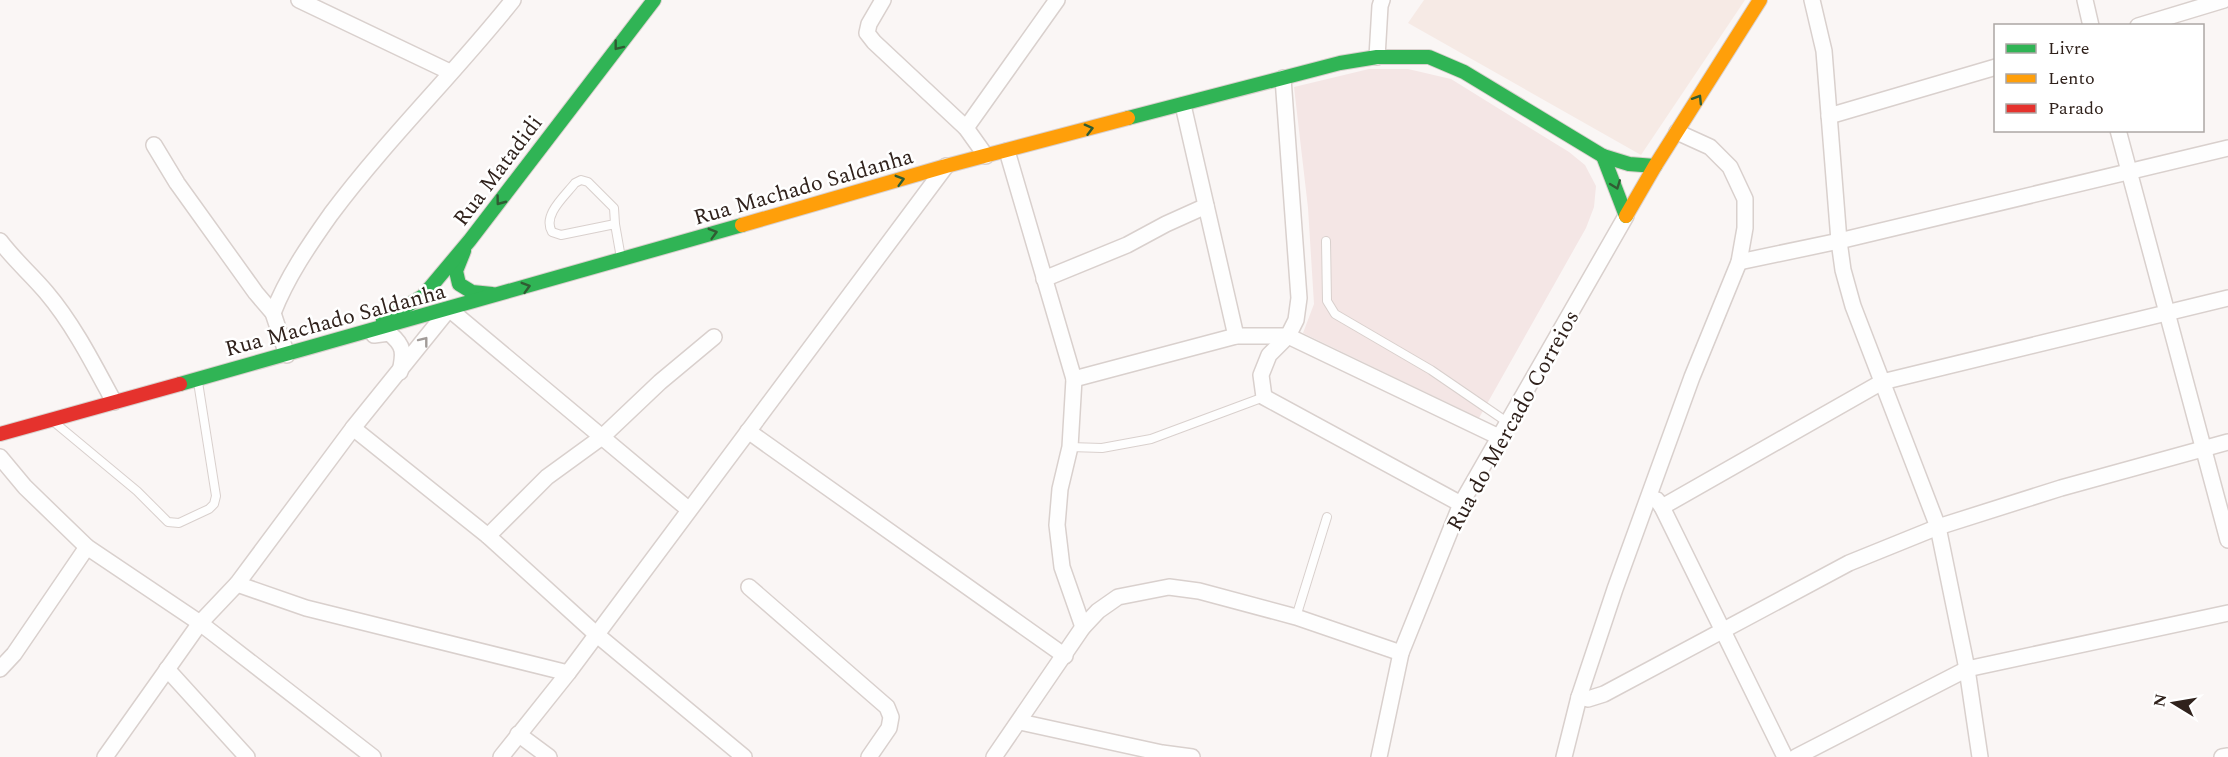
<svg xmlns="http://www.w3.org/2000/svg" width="2228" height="757" viewBox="0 0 2228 757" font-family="Spectral,serif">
<rect width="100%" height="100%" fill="#faf6f5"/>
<path fill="#f6eae5" d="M1424,0h321l-104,155 -233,-132z"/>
<path fill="#f4e6e5" d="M1369,69h39l43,10 118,73 16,13 11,21 -2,21 -8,21 -107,190 -176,-85 11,-29 -6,-96 -14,-121z"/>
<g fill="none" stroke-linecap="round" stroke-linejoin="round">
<g stroke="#d9d0cd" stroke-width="10">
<g id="lane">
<path d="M615,224l-54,11 -9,-3c-10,-17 13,-36 23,-49l6,-3 7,2 26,26 1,16 6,34"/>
<path d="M1326,241l1,60 8,13 96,56 76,52"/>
<path d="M54,422l83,69 31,31 11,1 30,-14 5,-5 2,-8 -18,-114"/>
<path d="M1070,447l32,1 49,-9 113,-42"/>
<path d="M1296,617l31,-100"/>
</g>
</g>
<g stroke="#d9d0cd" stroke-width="18">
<g id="street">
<path d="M299,0l151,72"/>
<path d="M883,0l-14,24 -2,9 7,9 92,86 20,28"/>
<path d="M1812,0l12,51 15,190 4,29 10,36 85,221 29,142 13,88"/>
<path d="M2085,0l6,26"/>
<path d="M2138,26l86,-26"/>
<path d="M1377,57l3,-51 2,-6"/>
<path d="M1283,78l16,220 -3,22 -8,16 -19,19 -8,20 3,22 197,107"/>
<path d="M1183,105l53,231"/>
<path d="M1829,116l167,-49"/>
<path d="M966,128l91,-128"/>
<path d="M2118,130l110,410"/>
<path d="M154,145l23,38 79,110 17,20 14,42"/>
<path d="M1007,151l67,228 -4,68 -10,42 -3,36 5,42 21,60"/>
<path d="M0,241c15,20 31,33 46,51 28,33 48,73 68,110"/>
<path d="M1739,262l100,-21 389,-93"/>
<path d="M1044,279l83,-34 39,-21 40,-18"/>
<path d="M273,313c14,-36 36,-68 58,-99 56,-75 124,-141 182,-214"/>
<path d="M374,335l15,-2c16,13 15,20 11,39"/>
<path d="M1074,379l162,-43h52l211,101"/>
<path d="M353,428l135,108 108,98 148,123"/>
<path d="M748,431l317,225"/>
<path d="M0,457l25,30 62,60 113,76 173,134"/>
<path d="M1657,500l5,7 123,250"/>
<path d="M1662,507l220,-125 346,-84"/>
<path d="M488,536l59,-59 55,-40 58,-55 54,-45"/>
<path d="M237,584l69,24 262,65"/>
<path d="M749,587l138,120 4,10 -2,11 -20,29"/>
<path d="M0,669l14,-15 73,-107"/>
<path d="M167,669l80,88"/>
<path d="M1579,697l9,2 16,-5 245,-131 89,-36 123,-39 167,-46"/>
<path d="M1020,722l142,31 30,4"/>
<path d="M518,734l31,23"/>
<path d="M105,757l95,-134 37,-39 116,-156 96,-119 239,200"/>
<path d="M501,757l67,-84 378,-507"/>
<path d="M994,757l89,-130 15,-16 20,-14 51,-10 30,4 97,26 105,36"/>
<path d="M1379,757l22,-104 60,-149 165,-288"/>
<path d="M1564,757l15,-60 36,-108 77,-212 47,-115 6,-34v-29l-15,-32 -20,-20 -33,-15"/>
<path d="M1796,757l171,-88 261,-56"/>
<path d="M2222,757l6,-1"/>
</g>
</g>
<g stroke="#d9d0cd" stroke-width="16">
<g id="fast">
<path d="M1128,118l212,-55 37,-6h52l35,15 139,84 26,8 26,2"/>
<path d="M1603,156l23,60"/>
<path d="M464,251l-8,20 3,13 13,8 20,2"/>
<path d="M383,320l40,-24 47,-56 184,-240"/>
<path d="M180,384l562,-159"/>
</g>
</g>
<g stroke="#d9d0cd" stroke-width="16">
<g id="slow">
<path d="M1626,216l29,-50 105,-166"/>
<path d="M742,225l204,-59 182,-48"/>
</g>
</g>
<g stroke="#d9d0cd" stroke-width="16">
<path id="jam" d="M0,434l180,-50"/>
</g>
<use href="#lane" stroke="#fefefe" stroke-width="8"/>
<use href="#street" stroke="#fefefe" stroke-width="15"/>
<use href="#fast" stroke="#30b455" stroke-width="14"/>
<use href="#slow" stroke="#ff9f0a" stroke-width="14"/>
<use href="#jam" stroke="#e5322d" stroke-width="14"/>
</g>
<defs><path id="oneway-chevron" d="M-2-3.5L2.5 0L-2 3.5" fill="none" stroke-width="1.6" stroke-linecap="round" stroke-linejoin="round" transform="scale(1.5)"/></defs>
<g stroke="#305c33">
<use href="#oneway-chevron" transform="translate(618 46) rotate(128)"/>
<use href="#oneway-chevron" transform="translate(1698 99) rotate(-58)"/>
<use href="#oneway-chevron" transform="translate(1089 129) rotate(-15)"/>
<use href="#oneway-chevron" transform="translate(900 180) rotate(-16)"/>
<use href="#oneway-chevron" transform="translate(1616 185) rotate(69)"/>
<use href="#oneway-chevron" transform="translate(500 201) rotate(127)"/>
<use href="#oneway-chevron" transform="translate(713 233) rotate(-16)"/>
<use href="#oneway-chevron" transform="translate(526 287) rotate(-16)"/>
</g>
<use stroke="#a19b98" href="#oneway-chevron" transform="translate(424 341) rotate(-52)"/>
<g text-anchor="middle" stroke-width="5" stroke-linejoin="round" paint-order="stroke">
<g font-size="22" fill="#30221c" stroke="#fff">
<text transform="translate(497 170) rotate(-53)" y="8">Rua Matadidi</text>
<text transform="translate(803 186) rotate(-16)" y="8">Rua Machado Saldanha</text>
<text transform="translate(335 319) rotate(-15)" y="8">Rua Machado Saldanha</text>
<text transform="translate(1512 420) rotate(-61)" y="8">Rua do Mercado Correios</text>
</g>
</g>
<rect x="1994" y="24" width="210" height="108" fill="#ffffff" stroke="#aca7a4" stroke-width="1.5"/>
<rect x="2006" y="44" width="30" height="9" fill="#30b455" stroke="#aca7a4" stroke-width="1.5"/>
<text x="2048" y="54" font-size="18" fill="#30221c">Livre</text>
<rect x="2006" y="74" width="30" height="9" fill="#ff9f0a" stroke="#aca7a4" stroke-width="1.5"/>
<text x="2048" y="84" font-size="18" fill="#30221c">Lento</text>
<rect x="2006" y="104" width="30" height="9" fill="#e5322d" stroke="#aca7a4" stroke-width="1.5"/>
<text x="2048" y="114" font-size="18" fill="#30221c">Parado</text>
<g transform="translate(2174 703) rotate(281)" stroke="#ffffff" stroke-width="4.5" paint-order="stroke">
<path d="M0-4.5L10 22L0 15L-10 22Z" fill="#30221c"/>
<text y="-9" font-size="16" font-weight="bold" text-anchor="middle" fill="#30221c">N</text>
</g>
</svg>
